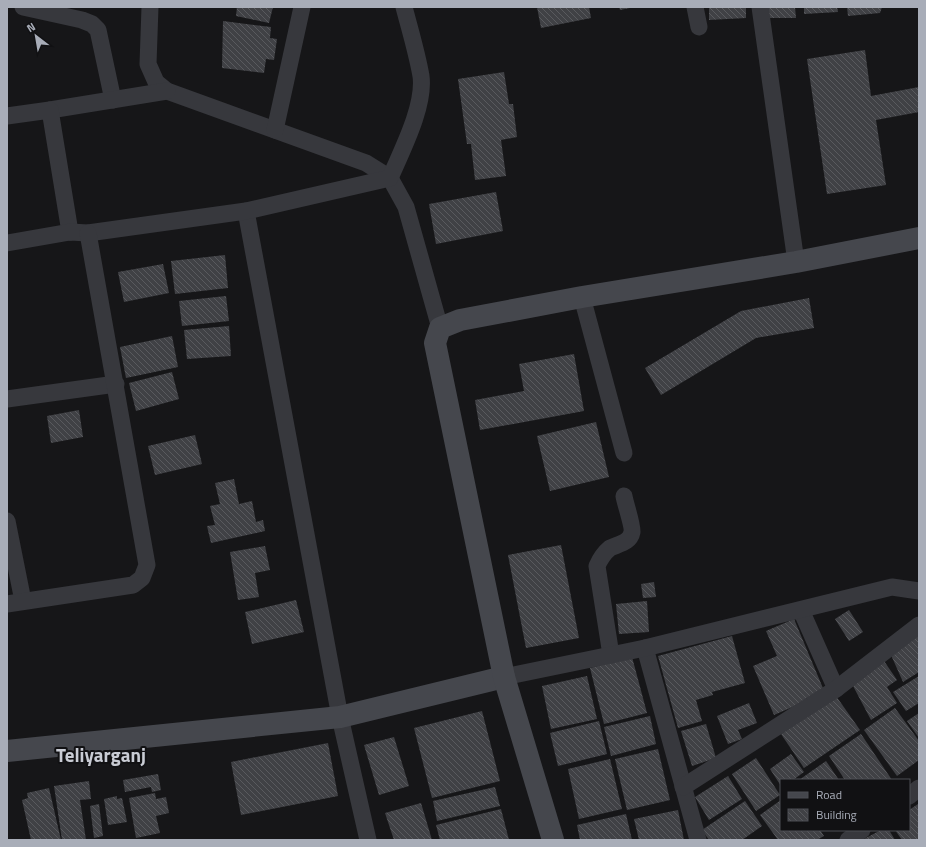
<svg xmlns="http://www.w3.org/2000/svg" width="926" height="847" viewBox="0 0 926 847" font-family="'Titillium Web',sans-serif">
<defs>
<pattern id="building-back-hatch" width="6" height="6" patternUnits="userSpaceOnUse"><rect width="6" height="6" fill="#404145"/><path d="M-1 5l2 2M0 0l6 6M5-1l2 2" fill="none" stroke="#595a5e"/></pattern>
</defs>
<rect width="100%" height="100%" fill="#161618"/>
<g fill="url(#building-back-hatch)">
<path d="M237,7h36l-4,16 -33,-7z"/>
<path d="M537,7h52l2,11 -50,10z"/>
<path d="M619,7h11v1l-10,2z"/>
<path d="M709,7h37v11l-37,2z"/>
<path d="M768,7h27l1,11h-28z"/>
<path d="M804,7h33l1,5 -34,2z"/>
<path d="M847,7h35l-2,6 -32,3z"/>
<path d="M223,21l48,6 -1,11 7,1 -3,21 -8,-1 -2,14 -42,-5z"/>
<path d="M865,50l6,46 48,-9v25l-43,8 10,65 -59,9 -20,-135z"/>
<path d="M504,72l5,32h4l4,33 -16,3 5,36 -31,4 -4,-36h-4l-9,-65z"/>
<path d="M496,192l7,39 -67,13 -7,-40z"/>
<path d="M225,255l3,33 -53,6 -4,-33z"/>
<path d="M163,264l6,29 -45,9 -6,-30z"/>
<path d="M226,296l3,25 -47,5 -3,-25z"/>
<path d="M809,298l5,30 -58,10 -95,57 -16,-27 96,-57z"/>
<path d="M229,326l2,30 -44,3 -3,-29z"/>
<path d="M172,336l6,31 -52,11 -6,-31z"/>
<path d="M574,354l10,57 -104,19 -5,-30 49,-9 -5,-27z"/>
<path d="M172,372l7,27 -43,12 -7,-28z"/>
<path d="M79,410l4,27 -32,6 -4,-27z"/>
<path d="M596,422l13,55 -59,14 -13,-55z"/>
<path d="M195,435l7,29 -47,11 -7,-29z"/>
<path d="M234,479l5,25 13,-3 4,21 7,-2 2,11 -54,12 -4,-17 8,-1 -5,-19 10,-2 -5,-21z"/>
<path d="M561,545l18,93 -53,10 -18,-93z"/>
<path d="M265,546l5,24 -15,3 4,24 -21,3 -8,-48z"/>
<path d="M654,582l2,15 -13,1 -2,-14z"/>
<path d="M296,600l8,32 -52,12 -7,-32z"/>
<path d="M647,601l2,31 -30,2 -3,-30z"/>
<path d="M849,610l14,22 -14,9 -14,-22z"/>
<path d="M794,619l31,74 -51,22 -21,-49 24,-10 -11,-25z"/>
<path d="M919,633v39l-16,10 -12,-27z"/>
<path d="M732,636l13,47 -33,9 1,3 -17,5 6,21 -24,7 -20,-72z"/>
<path d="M632,657l15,56 -43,11 -14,-56z"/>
<path d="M884,661l13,19 -10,7 10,16 -26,17 -19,-36z"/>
<path d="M587,676l10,43 -46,10 -9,-43z"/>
<path d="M919,676v27l-13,8 -13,-19z"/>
<path d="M836,696l24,34 -56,38 -23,-34z"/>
<path d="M749,703l8,20 -19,7 4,9 -14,5 -11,-28z"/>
<path d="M895,708l24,33v19l-22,16 -33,-46z"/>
<path d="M482,711l18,70 -68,17 -18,-70z"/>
<path d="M919,713v25l-12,-17z"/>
<path d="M650,716l6,28 -45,12 -7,-29z"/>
<path d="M599,721l8,33 -49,12 -8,-33z"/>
<path d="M706,724l10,34 -24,8 -11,-35z"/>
<path d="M861,734l31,46h-47l-16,-24z"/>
<path d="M394,737l15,49 -30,9 -15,-50z"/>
<path d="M328,743l10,53 -97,19 -10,-53z"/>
<path d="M658,749l12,51 -43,10 -12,-51z"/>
<path d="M791,754l13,18 -11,8h-12v6l-11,-17z"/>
<path d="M756,758l24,37 -24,16 -24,-37z"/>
<path d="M610,759l12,50 -43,10 -11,-50z"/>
<path d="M826,761l13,19h-40z"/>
<path d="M158,774l3,16 -9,2 -1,-5 -26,5 -2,-12z"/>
<path d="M728,776l14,23 -33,21 -14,-23z"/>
<path d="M89,781l2,18 -11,1 6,40h-24l-8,-54z"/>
<path d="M495,787l5,19 -63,15 -4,-20z"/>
<path d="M49,788l12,52h-30l-9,-40 6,-2 -1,-5z"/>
<path d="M155,793l1,6 10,-2 3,16 -13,3 4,17 -24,5 -7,-40z"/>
<path d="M117,796v3l5,-1 5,24 -19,3 -4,-26z"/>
<path d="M781,800v30h39l4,6 -7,4h-39l-18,-25z"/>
<path d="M745,801l17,25 -20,14h-33l-7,-10z"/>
<path d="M421,803l11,37h-38l-9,-27z"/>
<path d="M99,804l4,32 -9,2 -4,-32z"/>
<path d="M918,804l1,36h-17l-7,-10h14v-20z"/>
<path d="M501,809l8,31h-69l-4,-15z"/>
<path d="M678,810l6,30h-45l-5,-21z"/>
<path d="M626,814l6,26h-52l-3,-15z"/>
<path d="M881,830h8l6,10h-33z"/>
</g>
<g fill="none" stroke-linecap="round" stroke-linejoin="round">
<g stroke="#37383d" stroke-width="17">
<path d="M23,7l59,13 10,4 6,6 15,70"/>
<path d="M150,7l-2,57 8,18 11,9 199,72 24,15 16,29 34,121"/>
<path d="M695,7l4,20"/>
<path d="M760,7l36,255"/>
<path d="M50,110l117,-19"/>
<path d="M7,116l43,-6 20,122"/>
<path d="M275,130l27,-123"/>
<path d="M246,211l94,506 28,123"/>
<path d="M7,243l63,-11 18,1 158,-22 144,-33c12,-28 35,-72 31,-102 -4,-23 -11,-46 -17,-69"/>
<path d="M582,297l42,156"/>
<path d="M7,399l109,-15"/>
<path d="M7,521l16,80"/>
<path d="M7,604l126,-19 9,-7 5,-13 -59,-332"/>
<path d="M801,610l35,79"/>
<path d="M645,648l53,192"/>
<path d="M611,655l-14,-89c3,-7 7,-13 13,-18 8,-4 20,-5 22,-16 1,-6 -7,-29 -8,-36"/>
<path d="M504,677l141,-29 247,-61 27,4"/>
<path d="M683,787l153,-98 83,-64"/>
<path d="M909,796l10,-8"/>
<path d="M848,840l14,-10"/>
</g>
<g stroke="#45474d" stroke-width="22">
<path d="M7,751l333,-34 164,-40"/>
<path d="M553,840l-49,-163 -69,-334 5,-15 20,-8 122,-23 214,-35 123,-24"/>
</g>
</g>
<g text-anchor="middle" stroke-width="4" stroke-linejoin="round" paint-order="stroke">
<g font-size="19" font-weight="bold" fill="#c9ccd4" stroke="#111113">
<text x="101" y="762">Teliyarganj</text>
</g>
</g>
<rect width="926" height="847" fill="none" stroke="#a8adb8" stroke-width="16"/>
<rect x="780" y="779" width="130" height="52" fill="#111113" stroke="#4d4f55"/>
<rect x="788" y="792" width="20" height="6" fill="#45474d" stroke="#4d4f55"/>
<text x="816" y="799" font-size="12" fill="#a8adb8">Road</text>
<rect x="788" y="809" width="20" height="12" fill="url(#building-back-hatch)" stroke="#4d4f55"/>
<text x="816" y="819" font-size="12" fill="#a8adb8">Building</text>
<g transform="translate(36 36) rotate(329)" stroke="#111113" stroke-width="3" paint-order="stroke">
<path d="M0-3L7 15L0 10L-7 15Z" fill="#a8adb8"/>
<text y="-6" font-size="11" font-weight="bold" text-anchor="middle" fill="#a8adb8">N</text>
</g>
</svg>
